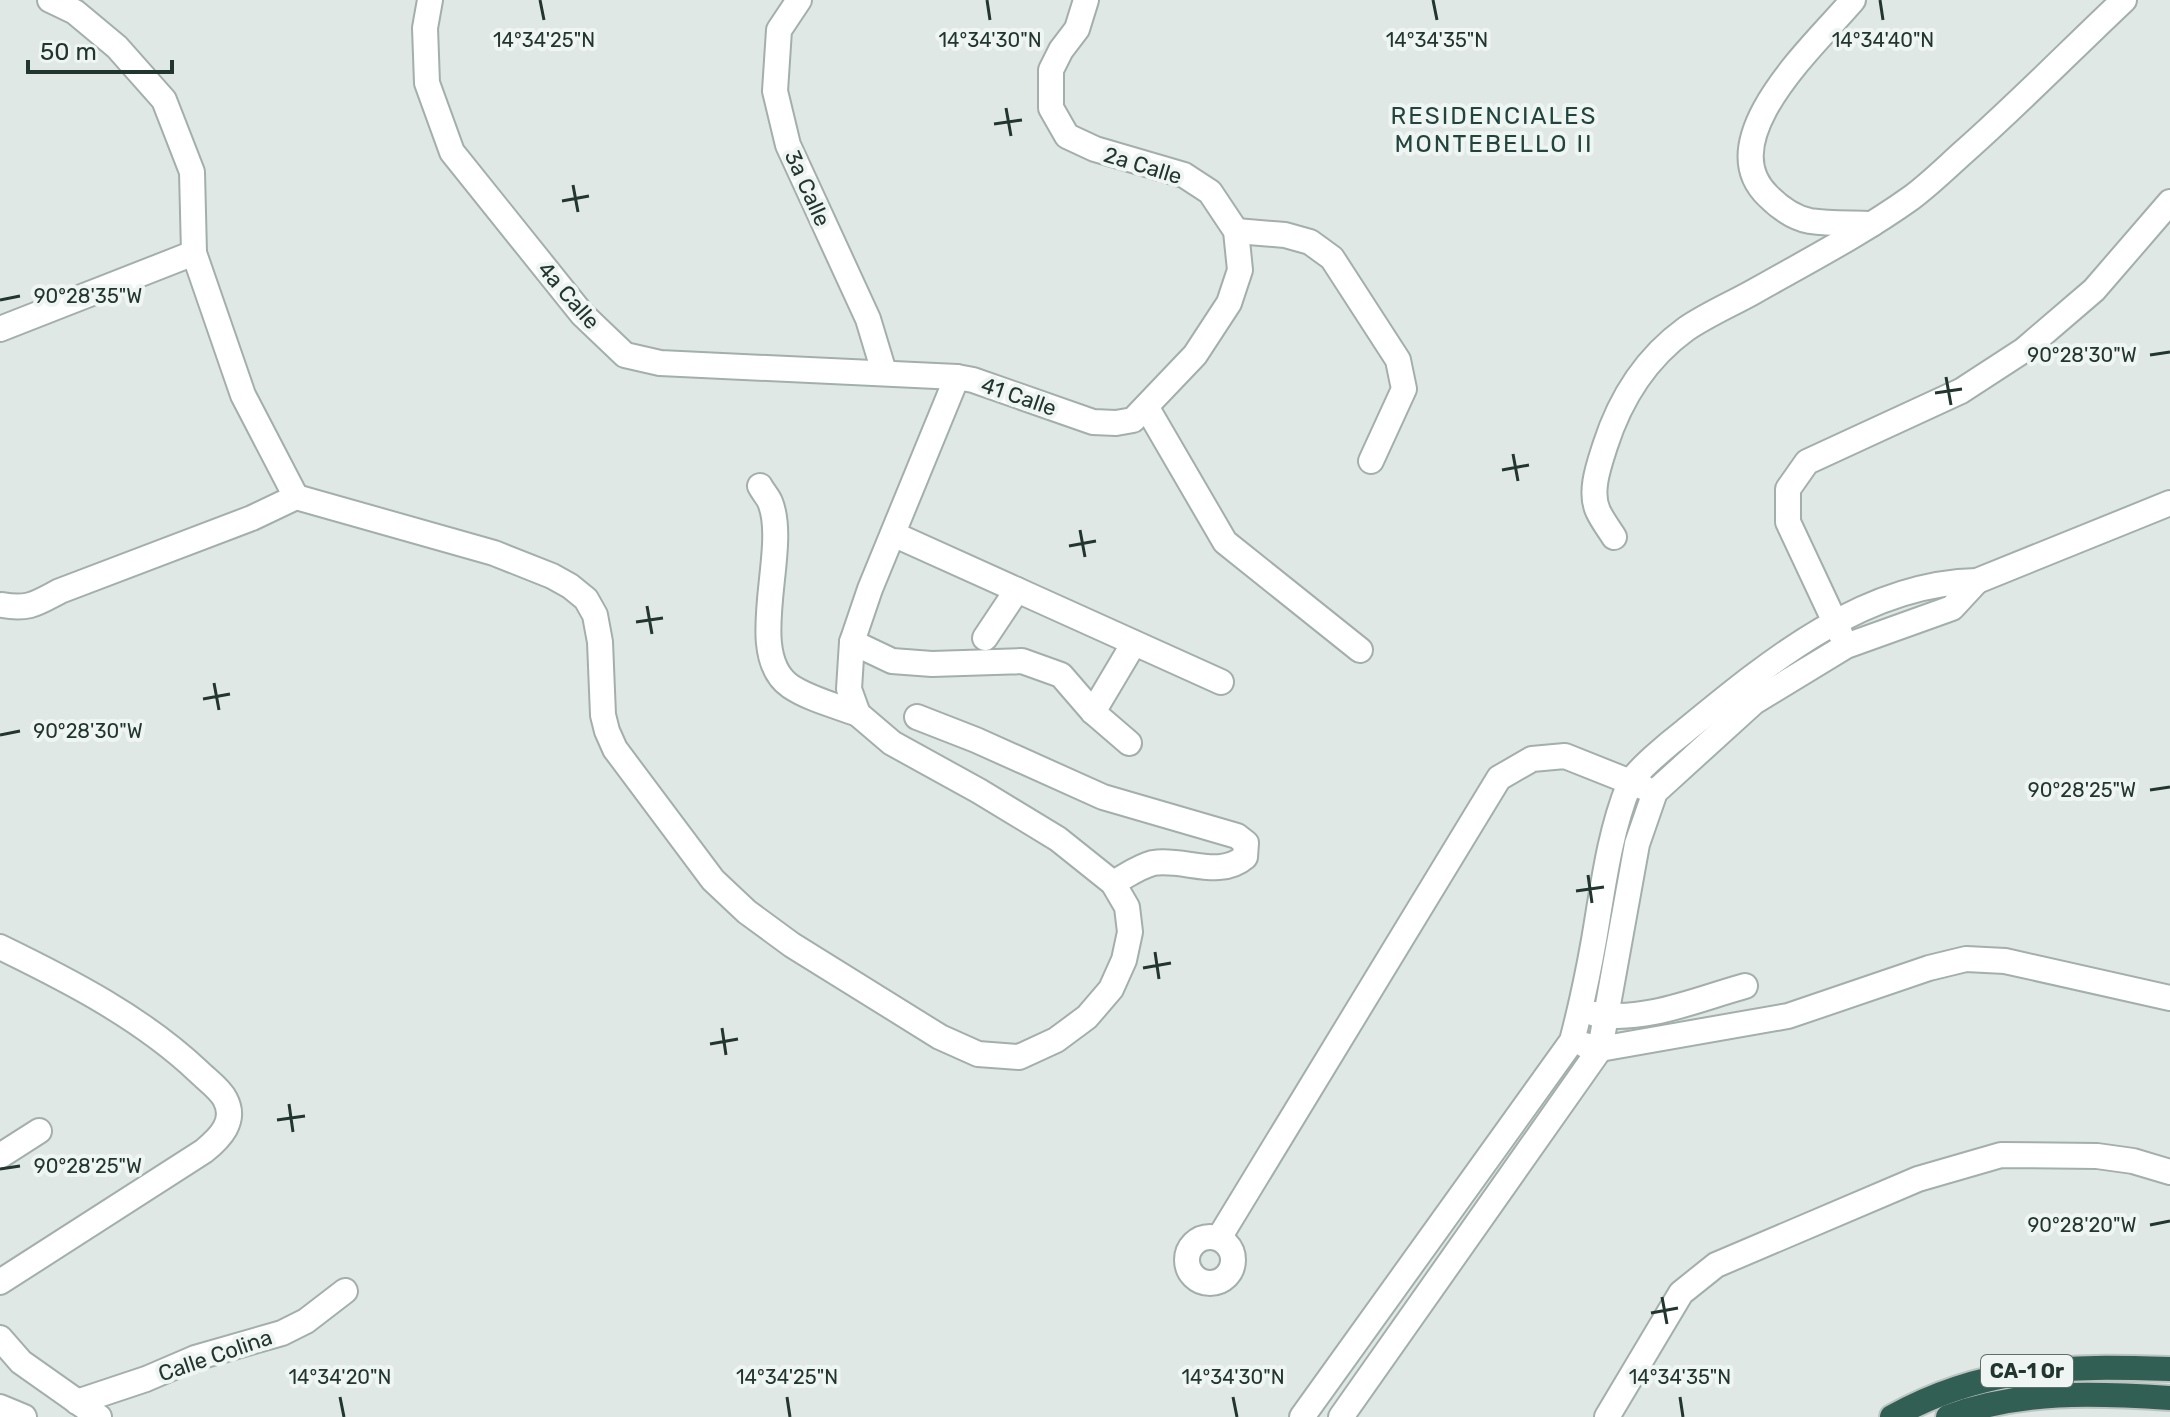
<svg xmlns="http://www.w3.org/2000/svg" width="2170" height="1417" viewBox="0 0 2170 1417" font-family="Rubik,sans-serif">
<rect width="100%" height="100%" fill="#dfe8e4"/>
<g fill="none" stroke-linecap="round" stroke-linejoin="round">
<g stroke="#a3afaa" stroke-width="28">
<g id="minor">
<path d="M50,0l25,12 42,35 47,53 28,72 2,81 49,142 53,102"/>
<path d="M430,0l-5,28 2,55 25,69 130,162 43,41 35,8 297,14 16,3 120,42 23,1 17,-3 62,-65 34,-52 11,-33 -4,-39 -26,-39 -26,-17 -89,-26 -28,-13 -16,-28v-38l10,-20 16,-21 9,-29"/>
<path d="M799,0l-20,30 -4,61 13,54 80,174 16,53"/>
<path d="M1853,0c-36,43 -144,139 -85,196 11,11 26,22 42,25 20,3 42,2 62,3"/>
<path d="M1236,231l49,4 25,7 22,16 66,102 6,29 -33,72"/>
<path d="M0,329l194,-76"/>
<path d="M1147,408l78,134 135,108"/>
<path d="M760,486c3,6 8,11 10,16 20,48 -27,151 20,184 19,13 47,20 68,28"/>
<path d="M893,534l328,148"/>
<path d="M1614,537c-5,-8 -12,-17 -16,-26 -9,-19 1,-46 7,-65 15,-47 41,-88 81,-117 22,-15 46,-25 69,-38 53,-30 107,-58 156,-93 19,-14 37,-32 55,-48 54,-48 105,-100 158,-150"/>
<path d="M2,605c27,5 35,-2 58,-14l192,-73 44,-21 198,56 58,23 18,10 16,13 9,16 5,27 3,73 4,16 8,18 98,131 34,32 45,33 148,92 38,17 41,3 37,-17 31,-23 24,-28 13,-29 6,-28 -3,-25 -14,-24 -55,-44 -79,-48 -87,-48 -34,-29 -9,-25 3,-47 18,-53 87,-212"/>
<path d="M1840,633l-52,-111v-33l19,-27 154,-71 63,-41 70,-60 76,-88"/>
<path d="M985,638l32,-48"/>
<path d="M852,642l40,19 40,3 90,-3 39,14 32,37 36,31"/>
<path d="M1093,712l41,-69"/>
<path d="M917,717l59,23 127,57 134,39 9,7 -1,14c-26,22 -60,1 -92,6 -13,3 -27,13 -40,20"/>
<path d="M0,947c70,34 142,71 199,125 8,8 21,17 26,27 12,22 -5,39 -21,52l-204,131"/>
<path d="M1595,1014c49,9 103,-15 150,-28"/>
<path d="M1585,1045l15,4 188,-33 141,-48 37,-9 39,2 165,37"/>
<path d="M0,1156l39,-25"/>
<circle cx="1210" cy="1260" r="23"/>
<path d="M1219,1238l280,-460 33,-19 33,-3 78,31"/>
<path d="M0,1338l21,24 78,55"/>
<path d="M77,1402l69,-23 49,-21 87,-25 24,-12 39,-30"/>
<path d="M0,1407l24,10"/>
<path d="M1302,1417l270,-376c9,-34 16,-67 22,-101 9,-52 15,-106 35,-155 5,-13 43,-44 56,-54 84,-69 179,-148 292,-150l193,-78"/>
<path d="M1341,1417l259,-368 37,-205 18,-52 99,-90 92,-56 106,-38 25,-27"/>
<path d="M1607,1417l74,-124 35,-28 202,-86 83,-24 96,1 36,5 37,11"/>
</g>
</g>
<g stroke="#bdc3c1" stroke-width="28">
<g id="highway">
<path d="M1892,1417c93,-52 174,-51 278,-48"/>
<path d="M1948,1417c73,-27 146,-24 222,-19"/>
</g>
</g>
<use href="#minor" stroke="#fff" stroke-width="24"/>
<use href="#highway" stroke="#325f54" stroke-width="24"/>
</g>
<path fill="none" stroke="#223630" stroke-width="3" d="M540,0l4,20M987,0l3,20M1433,0l4,20M1880,0l3,20M1006,108l5,28M994,124l28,-4M573,185l5,27M562,201l27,-5M0,300l20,-4M2150,355l20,-3M1946,377l5,28M1935,393l27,-4M1513,454l5,27M1502,470l27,-5M1080,530l5,27M1069,546l27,-5M647,606l5,28M636,622l27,-4M214,683l5,27M203,699l27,-5M0,735l20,-4M2150,790l20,-3M1588,875l4,28M1576,891l28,-4M1155,952l4,27M1143,968l28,-5M722,1028l4,27M710,1044l28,-5M289,1104l4,28M277,1120l28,-4M0,1169l20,-3M2150,1225l20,-4M1662,1297l5,27M1651,1313l27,-5M340,1397l4,20M787,1397l3,20M1233,1397l4,20M1680,1397l3,20"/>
<g text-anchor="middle" stroke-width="8" stroke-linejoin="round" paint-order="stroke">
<rect fill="#eff5f2" stroke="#606f6a" stroke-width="2" x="1981" y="1355" width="92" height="32" rx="6"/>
<g font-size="20" font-weight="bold" fill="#223630">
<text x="2027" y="1378">CA-1 Or</text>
</g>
<g font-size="22" fill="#223630" stroke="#eff5f2">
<text transform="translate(1143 165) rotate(17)" y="8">2a Calle</text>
<text transform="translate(808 188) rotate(66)" y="8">3a Calle</text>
<text transform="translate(569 295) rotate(49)" y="8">4a Calle</text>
<text transform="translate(1019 396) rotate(19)" y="8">41 Calle</text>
<text transform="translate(215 1355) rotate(-19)" y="8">Calle Colina</text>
</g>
<g font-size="24" letter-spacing="2" fill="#21453c" stroke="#eff5f2">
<text x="1494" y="124">RESIDENCIALES<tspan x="1494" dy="28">MONTEBELLO II</tspan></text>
</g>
</g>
<g font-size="20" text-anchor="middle" fill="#223630" stroke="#eff5f2" stroke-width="8" stroke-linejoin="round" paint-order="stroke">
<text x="544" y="47">14°34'25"N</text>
<text x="990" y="47">14°34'30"N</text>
<text x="1437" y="47">14°34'35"N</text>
<text x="1883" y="47">14°34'40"N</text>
<text x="88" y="303">90°28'35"W</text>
<text x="2082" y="362">90°28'30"W</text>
<text x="88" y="738">90°28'30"W</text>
<text x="2082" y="797">90°28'25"W</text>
<text x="88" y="1173">90°28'25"W</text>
<text x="2082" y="1232">90°28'20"W</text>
<text x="340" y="1384">14°34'20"N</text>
<text x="787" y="1384">14°34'25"N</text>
<text x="1233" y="1384">14°34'30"N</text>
<text x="1680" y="1384">14°34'35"N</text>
</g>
<path d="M28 60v12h144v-12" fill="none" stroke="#223630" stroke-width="4"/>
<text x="40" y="60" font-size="24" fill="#223630" stroke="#eff5f2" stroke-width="6" paint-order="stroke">50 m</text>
</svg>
